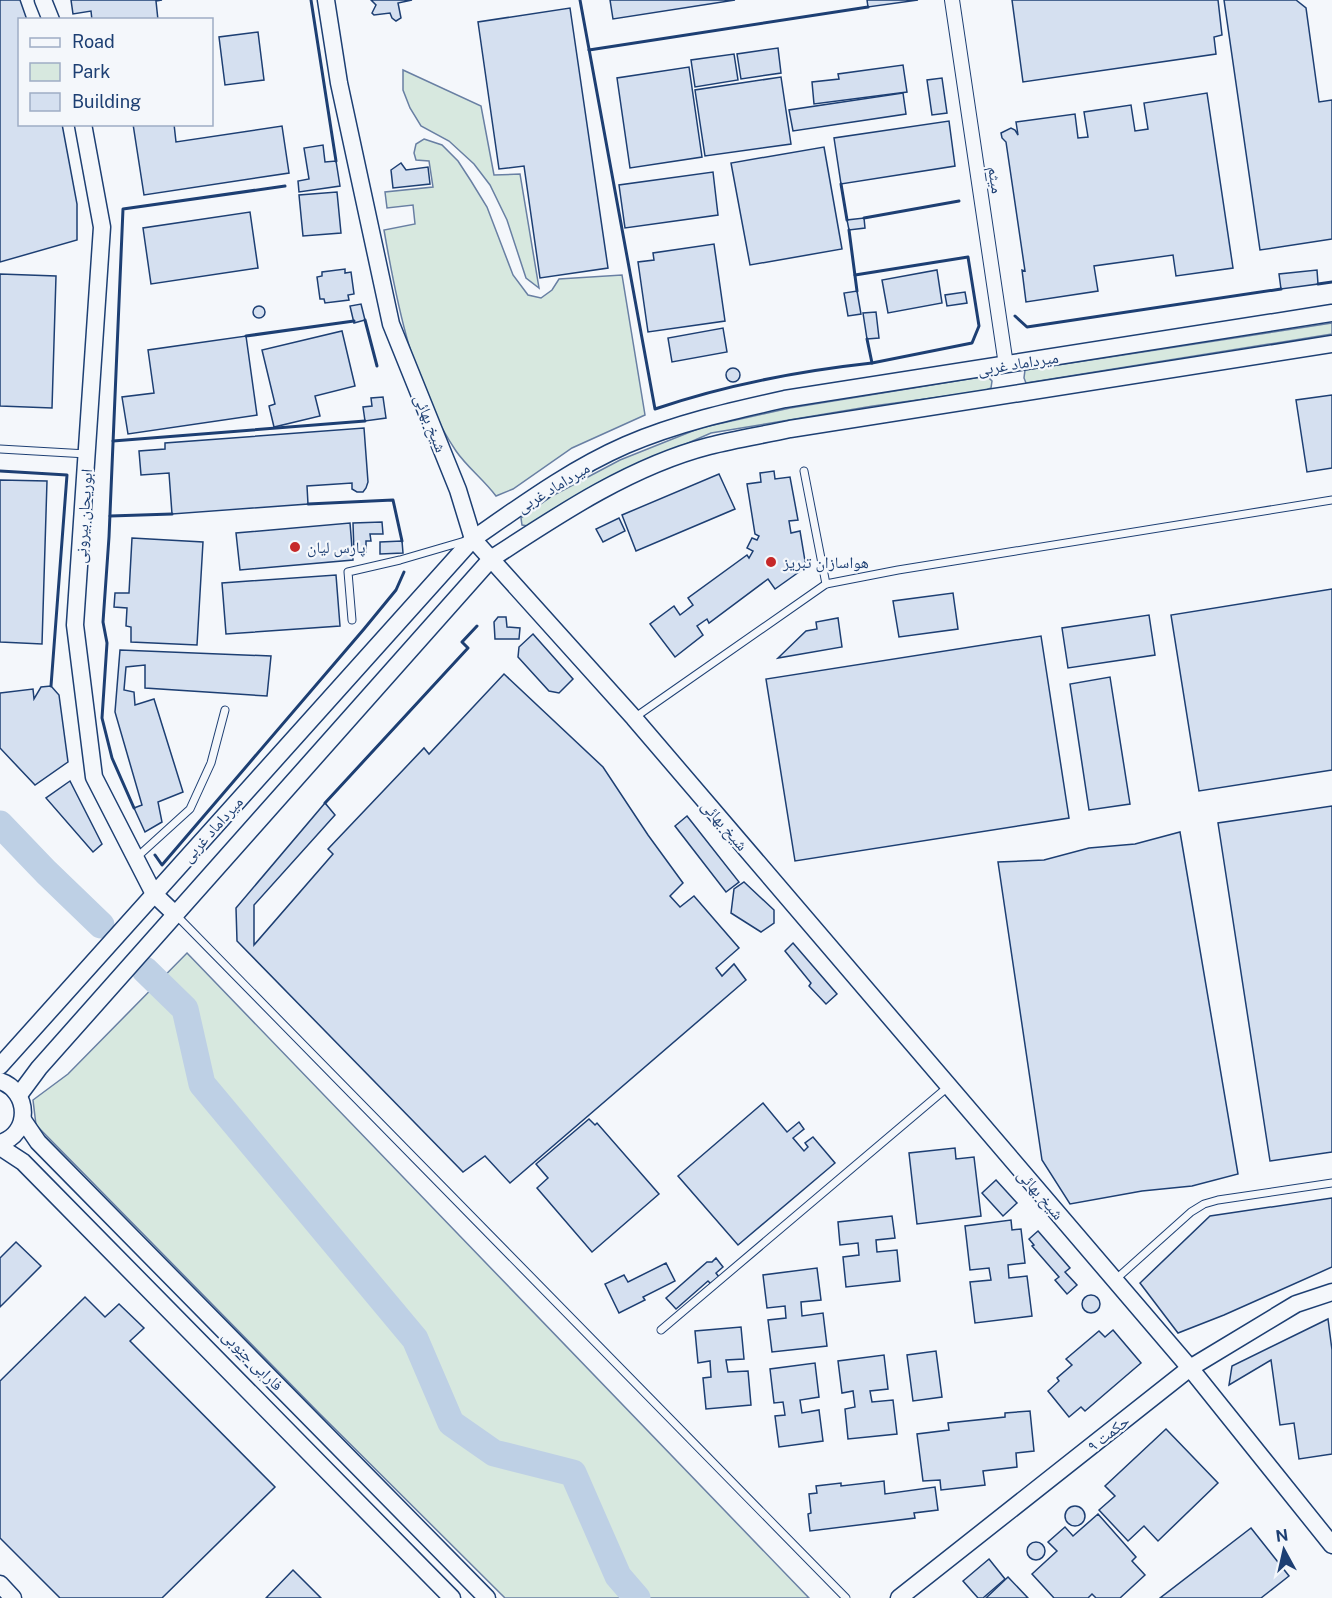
<svg xmlns="http://www.w3.org/2000/svg" width="1332" height="1598" viewBox="0 0 1332 1598" font-family="'Public Sans','Noto Naskh Arabic',sans-serif">
<rect width="100%" height="100%" fill="#f4f7fb"/>
<g fill="#d7e8df" stroke="#687fa3" stroke-width="1.5">
<path d="M403,70l78,36 13,69 26,-1 19,114 -13,-10 -19,-58 -17,-35 -16,-21 -25,-23 -28,-15 -11,-18 -7,-18z"/>
<path d="M424,139l18,6 16,16 13,20 16,26 26,68 15,20 13,3 11,-8 7,-11 63,-4 23,140 -73,33 -59,41 -17,7c-12,-16 -29,-29 -40,-45 -43,-64 -59,-146 -72,-221l31,-6 -2,-19 -26,3 -2,-16 48,-5 -4,-26 -13,-1 -2,-7 2,-9z"/>
<path d="M1332,323v11l-306,49 -2,-5 1,-8z"/>
<path d="M987,376l5,5 -1,7 -7,3 -111,15 -162,27 -108,47 -75,46 -6,-1 -1,-7 31,-22 68,-36 80,-32 90,-20z"/>
<path d="M187,953l622,645h-304l-185,-184 -284,-289 -3,-25 35,-26z"/>
</g>
<g fill="none" stroke-linecap="round" stroke-linejoin="round">
<g stroke="#bed0e5" stroke-width="27">
<path d="M0,824l46,48 55,53"/>
<path d="M145,970l40,39 17,75 213,255 36,84 43,30 79,20 45,103 19,22"/>
</g>
</g>
<g fill="#d5e0f0" stroke="#1d3f73" stroke-width="1.5">
<path d="M0,0h20l7,20h-7v104h42l15,80v36l-77,22z"/>
<path d="M71,0h91l-6,1 2,19h-66l-1,-9 -18,3z"/>
<path d="M371,0h41l-14,3 3,15 -5,3 -4,-3 -2,-5 -16,2 -2,-2 4,-8z"/>
<path d="M610,0h125l-122,19z"/>
<path d="M867,0h51l-50,7z"/>
<path d="M1012,0h206l4,35 -8,2 2,17 -193,28z"/>
<path d="M1224,0h72l10,8 13,94 13,-2v139l-72,11z"/>
<path d="M570,8l38,260 -68,10 -16,-112 -25,3 -21,-147z"/>
<path d="M258,32l6,48 -39,5 -6,-48z"/>
<path d="M778,48l3,25 -40,6 -4,-25z"/>
<path d="M734,54l4,26 -43,7 -4,-27z"/>
<path d="M903,65l4,27 -93,12 -2,-22 27,-3 -1,-5z"/>
<path d="M689,67l13,90 -72,11 -13,-90z"/>
<path d="M781,77l10,67 -86,12 -10,-66z"/>
<path d="M942,78l5,35 -15,2 -5,-35z"/>
<path d="M903,93l3,21 -113,17 -4,-21z"/>
<path d="M1207,93l26,175 -57,8 -3,-21 -79,11 4,25 -72,11 -4,-32 3,1 -19,-129 -4,-4 -1,-5 10,-5 4,2 3,5 -2,-13 59,-8 3,24 10,-1 -4,-25 47,-7 4,26 13,-2 -4,-26z"/>
<path d="M949,121l6,45 -114,18 -7,-46z"/>
<path d="M133,124h41l2,18 106,-16 7,47 -145,22z"/>
<path d="M323,145l2,17 11,-1 4,25 -41,6 -1,-11 11,-2 -5,-31z"/>
<path d="M824,147l18,102 -92,16 -19,-102z"/>
<path d="M401,163l5,7 22,-3 2,17 -37,4 -2,-18z"/>
<path d="M713,172l5,43 -93,13 -6,-43z"/>
<path d="M337,192l4,41 -38,3 -4,-41z"/>
<path d="M250,212l8,56 -107,16 -8,-56z"/>
<path d="M864,218l1,10 -16,2 -2,-10z"/>
<path d="M714,244l11,77 -77,11 -10,-70 16,-2 -1,-7z"/>
<path d="M345,269v4l6,-1 3,22 -6,1 1,5 -24,3 -1,-4h-4l-3,-22 5,-1v-4z"/>
<path d="M937,270l5,33 -54,10 -6,-33z"/>
<path d="M1317,270l1,14 -37,5 -2,-15z"/>
<path d="M0,274l56,2 -4,132 -52,-2z"/>
<path d="M857,291l4,23 -13,2 -4,-23z"/>
<path d="M965,292l2,11 -20,3 -2,-11z"/>
<path d="M361,304l4,16 -11,3 -4,-17z"/>
<circle cx="259" cy="312" r="6"/>
<path d="M876,312l3,26 -12,1 -4,-26z"/>
<path d="M723,328l4,24 -55,10 -4,-24z"/>
<path d="M342,331l13,55 -40,10 5,20 -46,11 -5,-21 6,-2 -13,-54z"/>
<path d="M246,336l11,79 -129,19 -6,-37 32,-4 -6,-43z"/>
<circle cx="733" cy="375" r="7"/>
<path d="M1332,395v73l-25,4 -11,-72z"/>
<path d="M383,397l3,21 -21,3 -2,-14 9,-1 -1,-8z"/>
<path d="M364,428l4,54 -2,6 -3,4h-6l-5,-3v-6l-45,3 1,18 -136,10 -3,-41 -28,2 -2,-24 26,-2v-6z"/>
<path d="M774,471l1,8 15,-2 8,43 -9,1 2,12 9,-2 6,36 -31,22 -7,-10 -59,44 -2,-4 -10,7 6,9 -28,22 -25,-33 24,-18 6,9 13,-10 -5,-7 59,-43 2,3 4,-7 -6,-3 5,-10 5,2 2,-4 -4,-2 -8,-50 14,-2 -1,-9z"/>
<path d="M719,474l16,35 -99,42 -14,-36z"/>
<path d="M0,480l47,1 -5,163 -42,-2z"/>
<path d="M619,518l6,13 -22,11 -7,-13z"/>
<path d="M382,522l1,12h-13l1,7h-5v11l-12,1 -1,-30z"/>
<path d="M350,523l3,37 -113,10 -4,-37z"/>
<path d="M132,538l71,4 -6,103 -66,-3v-15l-5,-1 1,-18 -13,-1 1,-14h14z"/>
<path d="M402,541l1,12 -23,1v-12z"/>
<path d="M336,575l4,51 -114,8 -4,-51z"/>
<path d="M1332,589v181l-133,21 -28,-176z"/>
<path d="M953,593l5,36 -59,8 -6,-36z"/>
<path d="M1149,615l6,40 -87,13 -6,-40z"/>
<path d="M498,617h8l1,10 13,1 -1,11h-24l-1,-17z"/>
<path d="M838,618l4,29 -64,11 28,-27 11,-2 -1,-7z"/>
<path d="M533,634l40,45 -14,14 -10,-2 -31,-34 1,-10z"/>
<path d="M1041,636l28,182 -274,43 -29,-182z"/>
<path d="M120,650l151,6 -4,40 -122,-8v-23l-19,2 -2,23 10,2 1,13 19,-6 29,93 -25,10 4,20 -17,10 -11,-24 8,-3 -27,-93z"/>
<path d="M504,674l99,93 45,68 35,48 -13,13 10,11 14,-11 45,52 -23,20 6,8 12,-12 12,16 -236,203 -25,-27 -22,16 -226,-231 -1,-33 89,-105 10,12 -81,90v40l79,-91 -5,-5 96,-101 5,6z"/>
<path d="M1110,677l20,127 -41,6 -19,-126z"/>
<path d="M51,686l8,9 9,67 -33,23 -35,-37v-55l33,-4 1,10 7,-12z"/>
<path d="M70,781l32,63 -9,8 -47,-54z"/>
<path d="M1332,806v346l-62,9 -52,-338z"/>
<path d="M687,816l52,66 -13,10 -51,-66z"/>
<path d="M1180,832l58,342 -46,12 -50,5 -72,13 -28,-44 -44,-298 46,-2 45,-12 46,-4z"/>
<path d="M744,882l30,28v13l-13,9 -30,-19 3,-24z"/>
<path d="M793,943l44,51 -11,10 -17,-18 2,-3 -26,-32z"/>
<path d="M763,1103l24,29 12,-10 5,7 -11,9 11,13 4,-4 -3,-4 8,-6 22,26 -97,82 -60,-69z"/>
<path d="M589,1119l6,6 2,-2 62,71 -67,58 -55,-64 11,-10 -12,-14z"/>
<path d="M955,1148l1,11 18,-2 7,59 -64,8 -8,-71z"/>
<path d="M996,1180l21,23 -14,13 -21,-23z"/>
<path d="M1332,1198v69l-108,48 -46,18 -38,-50 70,-67z"/>
<path d="M892,1216l3,22 -19,2 1,12 20,-2 3,31 -54,6 -3,-30 16,-2 -1,-12 -18,2 -2,-23z"/>
<path d="M1011,1220l1,10 9,-1 4,34 -17,2 1,13 18,-2 5,40 -57,7 -5,-41 21,-2 -2,-12 -19,2 -5,-44z"/>
<path d="M1038,1231l32,37 -5,4 12,13 -10,9 -12,-14 4,-3 -27,-31 2,-1 -5,-6z"/>
<path d="M16,1242l25,24 -41,41v-49z"/>
<path d="M716,1258l7,9 -7,6 3,4 -8,7 -3,-3 -32,28 -10,-11 41,-36h5z"/>
<path d="M666,1263l9,18 -32,16 2,3 -26,13 -14,-29 19,-9 4,7z"/>
<path d="M817,1268l4,32 -20,2 1,14 21,-3 4,33 -55,6 -4,-32 18,-2 -1,-12 -18,2 -4,-33z"/>
<circle cx="1091" cy="1304" r="9"/>
<path d="M85,1297l20,20 14,-13 25,24 -14,13 145,146 -113,111h-102l-60,-60v-157z"/>
<path d="M1328,1319l4,31v104l-33,5 -5,-36 -14,2 -9,-65 -42,25 3,-19z"/>
<path d="M741,1327l3,32 -18,1 2,12 20,-1 3,34 -45,4 -3,-31 8,-1 -1,-16 -12,2 -3,-32z"/>
<path d="M1113,1330l28,33 -56,48 -4,-4 -12,10 -21,-26 11,-10 -2,-3 15,-13 -6,-6 33,-28 6,6z"/>
<path d="M936,1351l6,46 -29,4 -6,-46z"/>
<path d="M884,1355l4,34 -18,2 2,11 21,-2 4,34 -49,5 -3,-30 10,-2 -2,-16 -11,2 -4,-32z"/>
<path d="M815,1363l4,34 -19,3 2,13 17,-3 4,31 -44,6 -4,-31 10,-1 -2,-13 -9,1 -4,-34z"/>
<path d="M1030,1411l4,40 -18,2 1,14 -34,4 2,14 -44,5 -1,-10 -17,1 -6,-47 32,-4 -1,-7 57,-6v-4z"/>
<path d="M1166,1429l52,54 -60,58 -14,-15 -16,15 -29,-31 16,-14 -10,-10z"/>
<path d="M884,1481l1,13 50,-7 3,23 -24,3 1,5 -105,13 -2,-17 3,-1 -2,-19 8,-1 -1,-7 25,-3v3z"/>
<circle cx="1075" cy="1516" r="10"/>
<path d="M1098,1514l38,43 -4,4 13,14 -25,23h-24l-4,-4 -4,4h-34l-22,-24 25,-23 -9,-9 17,-15 8,9z"/>
<path d="M1251,1528l38,48 -28,22h-101z"/>
<circle cx="1036" cy="1551" r="9"/>
<path d="M989,1559l16,20 -22,19h-5l-15,-17z"/>
<path d="M293,1570l28,28h-55z"/>
<path d="M1008,1577l20,21h-42z"/>
</g>
<g fill="none" stroke-linecap="round" stroke-linejoin="round">
<g stroke="#1d3f73" stroke-width="9">
<g id="service">
<path d="M0,449l87,5"/>
<path d="M804,471l22,113"/>
<path d="M352,620l-4,-48 52,-12 65,-19"/>
<path d="M634,718l192,-134 72,-14 434,-70"/>
<path d="M136,858l54,-49 21,-46 14,-53"/>
<path d="M176,915l670,683"/>
<path d="M1115,1280l76,-68 13,-8 14,-4 114,-17"/>
<path d="M661,1330l288,-244"/>
</g>
</g>
<g stroke="#1d3f73" stroke-width="16">
<path id="minor" d="M952,0l54,365"/>
</g>
<g stroke="#1d3f73" stroke-width="19">
<g id="tertiary">
<path d="M43,0l8,20"/>
<path d="M326,0l13,83 52,241 67,166 15,49 161,179 556,650 142,177"/>
<path d="M83,124l19,103 -27,398 19,152 60,117 21,20"/>
<path d="M0,1066l473,-527c49,-34 98,-70 153,-94 51,-22 105,-34 159,-46l547,-86"/>
<path d="M0,1081c30,10 31,53 0,62"/>
<path d="M19,1095l20,-27 452,-509c67,-44 140,-93 218,-113 27,-7 54,-11 81,-17l542,-85"/>
<path d="M23,1120l15,22 449,456"/>
<path d="M0,1147l23,15 429,436"/>
<path d="M0,1584l13,14"/>
<path d="M899,1598l291,-230 106,-64 36,-12"/>
</g>
</g>
<use href="#service" stroke="#f4f7fb" stroke-width="7"/>
<use href="#minor" stroke="#f4f7fb" stroke-width="14"/>
<use href="#tertiary" stroke="#f4f7fb" stroke-width="16"/>
<g stroke="#1d3f73" stroke-width="3">
<path d="M311,0l25,161"/>
<path d="M580,0l75,409c70,-24 144,-38 217,-46"/>
<path d="M589,50l279,-43"/>
<path d="M841,184l6,36"/>
<path d="M864,218l95,-17"/>
<path d="M849,230l8,61"/>
<path d="M855,275l113,-18 11,69 -7,17 -100,20 -5,-24"/>
<path d="M1318,284l14,-2"/>
<path d="M1015,316l12,11 254,-38"/>
<path d="M365,320l12,46"/>
<path d="M246,336l108,-15"/>
<path d="M113,441l252,-20"/>
<path d="M0,471l67,4 -16,211"/>
<path d="M308,504l85,-4 9,41"/>
<path d="M110,516l62,-2"/>
<path d="M325,803l143,-155 -6,-6 15,-16"/>
<path d="M134,808l-22,-50 -10,-40 5,-75 -4,-21 6,-85 14,-328 162,-23"/>
<path d="M155,855l7,10 202,-236 32,-39 8,-18"/>
</g>
</g>
<g fill="#c62828" stroke="#f4f7fb" stroke-width="2">
<circle cx="295" cy="547" r="6"/>
<circle cx="771" cy="562" r="6"/>
</g>
<g text-anchor="middle" stroke-width="4.5" stroke-linejoin="round" paint-order="stroke">
<g font-size="16" fill="#1d3f73" stroke="#f4f7fb">
<text transform="translate(996 180) rotate(82)" y="6">میثم</text>
<text transform="translate(1018 363) rotate(-9)" y="6">میرداماد غربی</text>
<text transform="translate(431 423) rotate(68)" y="6">شیخ بهائی</text>
<text transform="translate(553 487) rotate(-31)" y="6">میرداماد غربی</text>
<text transform="translate(83 516) rotate(-86)" y="6">ابوریحان بیرونی</text>
<text transform="translate(725 825) rotate(49)" y="6">شیخ بهائی</text>
<text transform="translate(212 829) rotate(-48)" y="6">میرداماد غربی</text>
<text transform="translate(1041 1194) rotate(49)" y="6">شیخ بهائی</text>
<text transform="translate(253 1360) rotate(45)" y="6">فارابی جنوبی</text>
<text transform="translate(1108 1433) rotate(-38)" y="6">حکمت ۹</text>
</g>
<g font-size="16" fill="#1d3f73" stroke="#f4f7fb" text-anchor="start">
<text x="307" y="553">پارس لیان</text>
<text x="783" y="568">هواسازان تبریز</text>
</g>
</g>
<rect x="18" y="18" width="195" height="108" fill="#f4f7fb" stroke="#9eadc5" stroke-width="1.5"/>
<rect x="30" y="38" width="30" height="9" fill="#f4f7fb" stroke="#9eadc5" stroke-width="1.5"/>
<text x="72" y="48" font-size="18" fill="#1d3f73">Road</text>
<rect x="30" y="63" width="30" height="18" fill="#d7e8df" stroke="#9eadc5" stroke-width="1.5"/>
<text x="72" y="78" font-size="18" fill="#1d3f73">Park</text>
<rect x="30" y="93" width="30" height="18" fill="#d5e0f0" stroke="#9eadc5" stroke-width="1.5"/>
<text x="72" y="108" font-size="18" fill="#1d3f73">Building</text>
<g transform="translate(1284 1550) rotate(352)" stroke="#f4f7fb" stroke-width="4.5" paint-order="stroke">
<path d="M0-4.5L10 22L0 15L-10 22Z" fill="#1d3f73"/>
<text y="-9" font-size="16" font-weight="bold" text-anchor="middle" fill="#1d3f73">N</text>
</g>
</svg>
